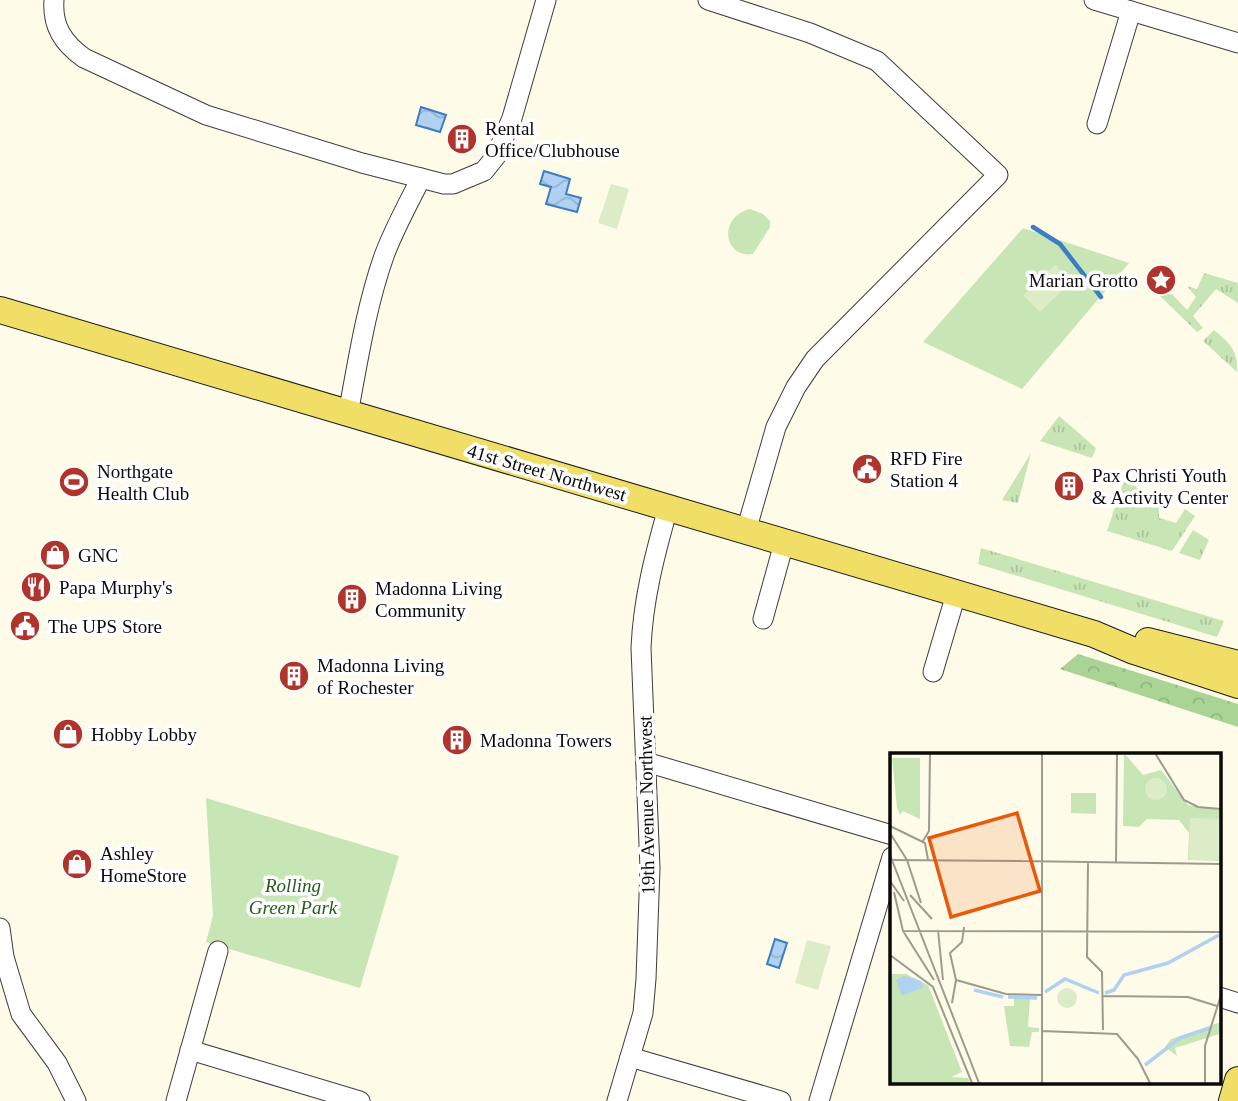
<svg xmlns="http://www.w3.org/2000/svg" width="1238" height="1101" viewBox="0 0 1238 1101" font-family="'Times New Roman',serif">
<defs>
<pattern id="grass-tufts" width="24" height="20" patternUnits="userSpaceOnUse" patternTransform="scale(1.75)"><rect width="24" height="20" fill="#c8e5b5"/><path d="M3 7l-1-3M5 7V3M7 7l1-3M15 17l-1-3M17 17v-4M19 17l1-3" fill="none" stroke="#aac39a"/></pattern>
<pattern id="forest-crowns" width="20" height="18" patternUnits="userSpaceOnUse" patternTransform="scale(1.75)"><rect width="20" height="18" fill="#aad495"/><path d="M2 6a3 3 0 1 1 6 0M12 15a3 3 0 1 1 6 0" fill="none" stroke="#91b57f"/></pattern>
<pattern id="water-waves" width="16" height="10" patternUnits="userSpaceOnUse" patternTransform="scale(1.75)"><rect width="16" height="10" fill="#b0d1f1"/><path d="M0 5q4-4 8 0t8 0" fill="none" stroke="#96b2cd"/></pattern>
</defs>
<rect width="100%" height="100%" fill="#fefce8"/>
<g fill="url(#grass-tufts)">
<path d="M1204,273l34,10v20l-22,-14 -23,27 10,12 -6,4 -38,-37 13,-1 15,16 9,-13 -9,-11 10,3z"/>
<path d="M1214,330c16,13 24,21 23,42l-34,-31z"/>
<path d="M1059,416l37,32 -4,10 -52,-17z"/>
<path d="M1031,453l-13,50 -16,-3z"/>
<path d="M1125,477l34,30v11l17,5 9,-14 10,7 -23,35 -65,-20z"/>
<path d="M1193,530l16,10 -9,20 -21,-7z"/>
<path d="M981,548l243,73 -7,16 -239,-73z"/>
</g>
<path fill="url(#forest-crowns)" d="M1078,654l160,50v23l-178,-58z"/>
<g fill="#c8e5b5">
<path d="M750,209l13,5 7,7v6l-17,27c-29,5 -36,-37 -3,-45z"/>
<path d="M1023,228l106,35 -107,126 -99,-47z"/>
<path d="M206,798l193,58 -39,132 -154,-46 7,-26z"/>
</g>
<g fill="#dbecc6">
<path d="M611,184l18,5 -12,40 -19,-6z"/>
<path d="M1055,265l16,17 -31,30 -17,-17z"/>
<path d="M807,940l24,6 -13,44 -23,-7z"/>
</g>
<g fill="url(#water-waves)" stroke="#3c7ec4" stroke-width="2">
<path d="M421,107l25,8 -6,17 -24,-7z"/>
<path d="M544,171l26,8 -4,15 15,4 -4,14 -31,-8 5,-17 -11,-3z"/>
<path d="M775,939l12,4 -8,25 -12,-4z"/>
</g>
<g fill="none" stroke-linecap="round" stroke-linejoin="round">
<path stroke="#3c7ec4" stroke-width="4.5" d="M1033,227l27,17 41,53"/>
<g stroke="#3d3d3d" stroke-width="21">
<g id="minor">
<path d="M54,0c-2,26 9,43 30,58l122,57 156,48 82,21h9l31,-13 12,-15 16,-38 34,-118"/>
<path d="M708,0l102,33 67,28 121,114 -183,184 -19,28 -20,40 -30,104"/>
<path d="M1094,0l144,43"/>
<path d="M1097,124l34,-113"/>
<path d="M348,414c10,-53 18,-107 36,-158 10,-27 24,-52 37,-78"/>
<path d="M763,619l21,-76"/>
<path d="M933,672l23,-78"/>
<path d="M646,762l246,73"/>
<path d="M0,928l4,29 17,57 36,49 19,38"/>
<path d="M1219,997l19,6"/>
<path d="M190,1050l170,51"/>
<path d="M630,1057l151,44"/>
<path d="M176,1101l42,-150"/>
<path d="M617,1101l26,-88 3,-34 4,-111 -9,-220c2,-49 14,-94 27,-140"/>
<path d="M819,1101l73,-244"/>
</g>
</g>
<g stroke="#1b1b1b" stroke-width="28">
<g id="major">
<path d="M0,310l1094,324 40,17 104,34"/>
<path d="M1148,641l90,23"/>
<path d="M1232,1101l6,-21"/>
</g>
</g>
<use href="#minor" stroke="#fff" stroke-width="19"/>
<use href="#major" stroke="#f0de66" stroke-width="26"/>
</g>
<defs>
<g id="building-disc" transform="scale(1.575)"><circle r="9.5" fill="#b0342c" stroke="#fff"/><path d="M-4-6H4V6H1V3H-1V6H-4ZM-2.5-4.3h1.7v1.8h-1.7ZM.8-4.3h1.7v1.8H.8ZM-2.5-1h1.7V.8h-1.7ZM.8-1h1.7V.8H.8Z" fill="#fff"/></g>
<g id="sight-disc" transform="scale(1.575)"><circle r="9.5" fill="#b0342c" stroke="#fff"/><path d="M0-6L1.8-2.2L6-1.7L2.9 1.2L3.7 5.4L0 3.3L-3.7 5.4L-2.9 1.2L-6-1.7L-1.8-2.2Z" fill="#fff"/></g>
<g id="civic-disc" transform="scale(1.575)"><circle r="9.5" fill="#b0342c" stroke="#fff"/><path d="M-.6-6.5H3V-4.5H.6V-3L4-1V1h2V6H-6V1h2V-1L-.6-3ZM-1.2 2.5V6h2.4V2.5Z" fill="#fff"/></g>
<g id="stadium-disc" transform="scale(1.575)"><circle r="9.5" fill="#b0342c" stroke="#fff"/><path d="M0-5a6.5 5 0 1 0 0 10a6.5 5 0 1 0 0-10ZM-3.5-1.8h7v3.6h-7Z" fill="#fff"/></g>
<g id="shop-disc" transform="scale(1.575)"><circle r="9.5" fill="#b0342c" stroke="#fff"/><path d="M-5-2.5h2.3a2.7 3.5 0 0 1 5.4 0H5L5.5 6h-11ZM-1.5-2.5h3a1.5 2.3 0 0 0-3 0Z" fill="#fff"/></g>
<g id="restaurant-disc" transform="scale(1.575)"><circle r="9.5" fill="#b0342c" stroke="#fff"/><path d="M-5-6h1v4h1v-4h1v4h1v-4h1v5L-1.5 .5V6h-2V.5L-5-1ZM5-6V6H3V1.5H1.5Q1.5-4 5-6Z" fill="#fff"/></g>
</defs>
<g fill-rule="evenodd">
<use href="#building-disc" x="462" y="139"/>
<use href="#sight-disc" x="1161" y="280"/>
<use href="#civic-disc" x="867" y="469"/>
<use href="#stadium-disc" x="74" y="482"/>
<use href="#building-disc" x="1069" y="486"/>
<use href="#shop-disc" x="55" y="555"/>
<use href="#restaurant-disc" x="36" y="587"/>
<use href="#building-disc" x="352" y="599"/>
<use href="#civic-disc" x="25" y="626"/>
<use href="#building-disc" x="294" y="676"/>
<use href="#shop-disc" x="68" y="734"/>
<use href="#building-disc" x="457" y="740"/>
<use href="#shop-disc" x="77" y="864"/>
</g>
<g text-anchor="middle" stroke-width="7" stroke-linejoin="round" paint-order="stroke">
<g font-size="19" fill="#0a0a0a" stroke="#fff" text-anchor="start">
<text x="485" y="135">Rental<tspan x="485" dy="22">Office/Clubhouse</tspan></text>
<text x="1138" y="287" text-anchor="end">Marian Grotto</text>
<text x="890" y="465">RFD Fire<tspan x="890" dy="22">Station 4</tspan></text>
<text x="97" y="478">Northgate<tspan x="97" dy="22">Health Club</tspan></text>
<text x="1092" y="482">Pax Christi Youth<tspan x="1092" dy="22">&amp; Activity Center</tspan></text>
<text x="78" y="562">GNC</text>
<text x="59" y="594">Papa Murphy's</text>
<text x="375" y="595">Madonna Living<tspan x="375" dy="22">Community</tspan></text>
<text x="48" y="633">The UPS Store</text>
<text x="317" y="672">Madonna Living<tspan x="317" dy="22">of Rochester</tspan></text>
<text x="91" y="741">Hobby Lobby</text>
<text x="480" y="747">Madonna Towers</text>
<text x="100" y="860">Ashley<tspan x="100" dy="22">HomeStore</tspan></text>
</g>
<g font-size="19" fill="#0a0a0a" stroke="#fff">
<text transform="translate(547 472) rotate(16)" y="7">41st Street Northwest</text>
<text transform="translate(646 805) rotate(-91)" y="7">19th Avenue Northwest</text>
</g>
<g font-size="19" font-style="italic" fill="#255c1f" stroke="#fff">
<text x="293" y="892">Rolling<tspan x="293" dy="22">Green Park</tspan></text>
</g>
</g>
<g transform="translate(890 753)">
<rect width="331" height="331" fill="#fefce8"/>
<path d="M2,5h28v61l-17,-8 -3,4 -3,-8z" fill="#c8e5b5"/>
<path d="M234,0l19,22 18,-5 27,35 33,5v51l-33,-1 1,-27 -10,-13 -32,-1 -8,8 -16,-1zM181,40h25v21l-25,-1zM0,221h16l22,11 34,87 -11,5 17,1 2,5h-80zM117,242l32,1 -9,3 -2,28 11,1v4h-7l-3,15 -19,-1 -6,-40h10v-7zM331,269l-2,12 -44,14 2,8 -12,-9 6,-8z" fill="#c8e5b5"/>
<path d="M255 36a11 11 0 1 1 22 0a11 11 0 1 1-22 0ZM300,65l31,1v41h-32zM167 245a10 10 0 1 1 20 0a10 10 0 1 1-20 0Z" fill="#dbecc6"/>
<path d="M14,223l17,5 3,6 -22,9 -6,-16z" fill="#b0d1f1"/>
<path fill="none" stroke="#b0d1f1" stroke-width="3.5" d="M84,237l29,7M155,239l20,-13 34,14M215,240l9,-3 10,-15 44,-12 51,-28M118,244l29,1M255,312l35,-27 30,-10"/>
<path fill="none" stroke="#9c9b8f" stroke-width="2" d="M152,0v330M265,0l29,47 14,7 23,2M0,73l35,17 3,17M0,80l17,27M33,88l6,-10 1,-78M0,102l89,228M0,107l132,1M17,107l14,43M130,108l201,3M198,109l-1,95 15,15 1,58M226,109l1,-109M0,128l14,20M4,139l9,39 318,1M20,142l22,24M48,177l5,50M13,178l31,49M0,202l43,32 39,96M66,227l50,14 35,1M66,227l-6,-27 12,-11 2,-15M212,243l86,1 29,9M62,250l4,-23M152,278l75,3 21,25 12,24M315,330v-37l16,-51"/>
<path fill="#e8590c" fill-opacity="0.15" stroke="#e8590c" stroke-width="3.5" d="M127,60l23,78 -89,26 -22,-79z"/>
<rect width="331" height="331" fill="none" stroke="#0a0a0a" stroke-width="3.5"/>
</g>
</svg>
